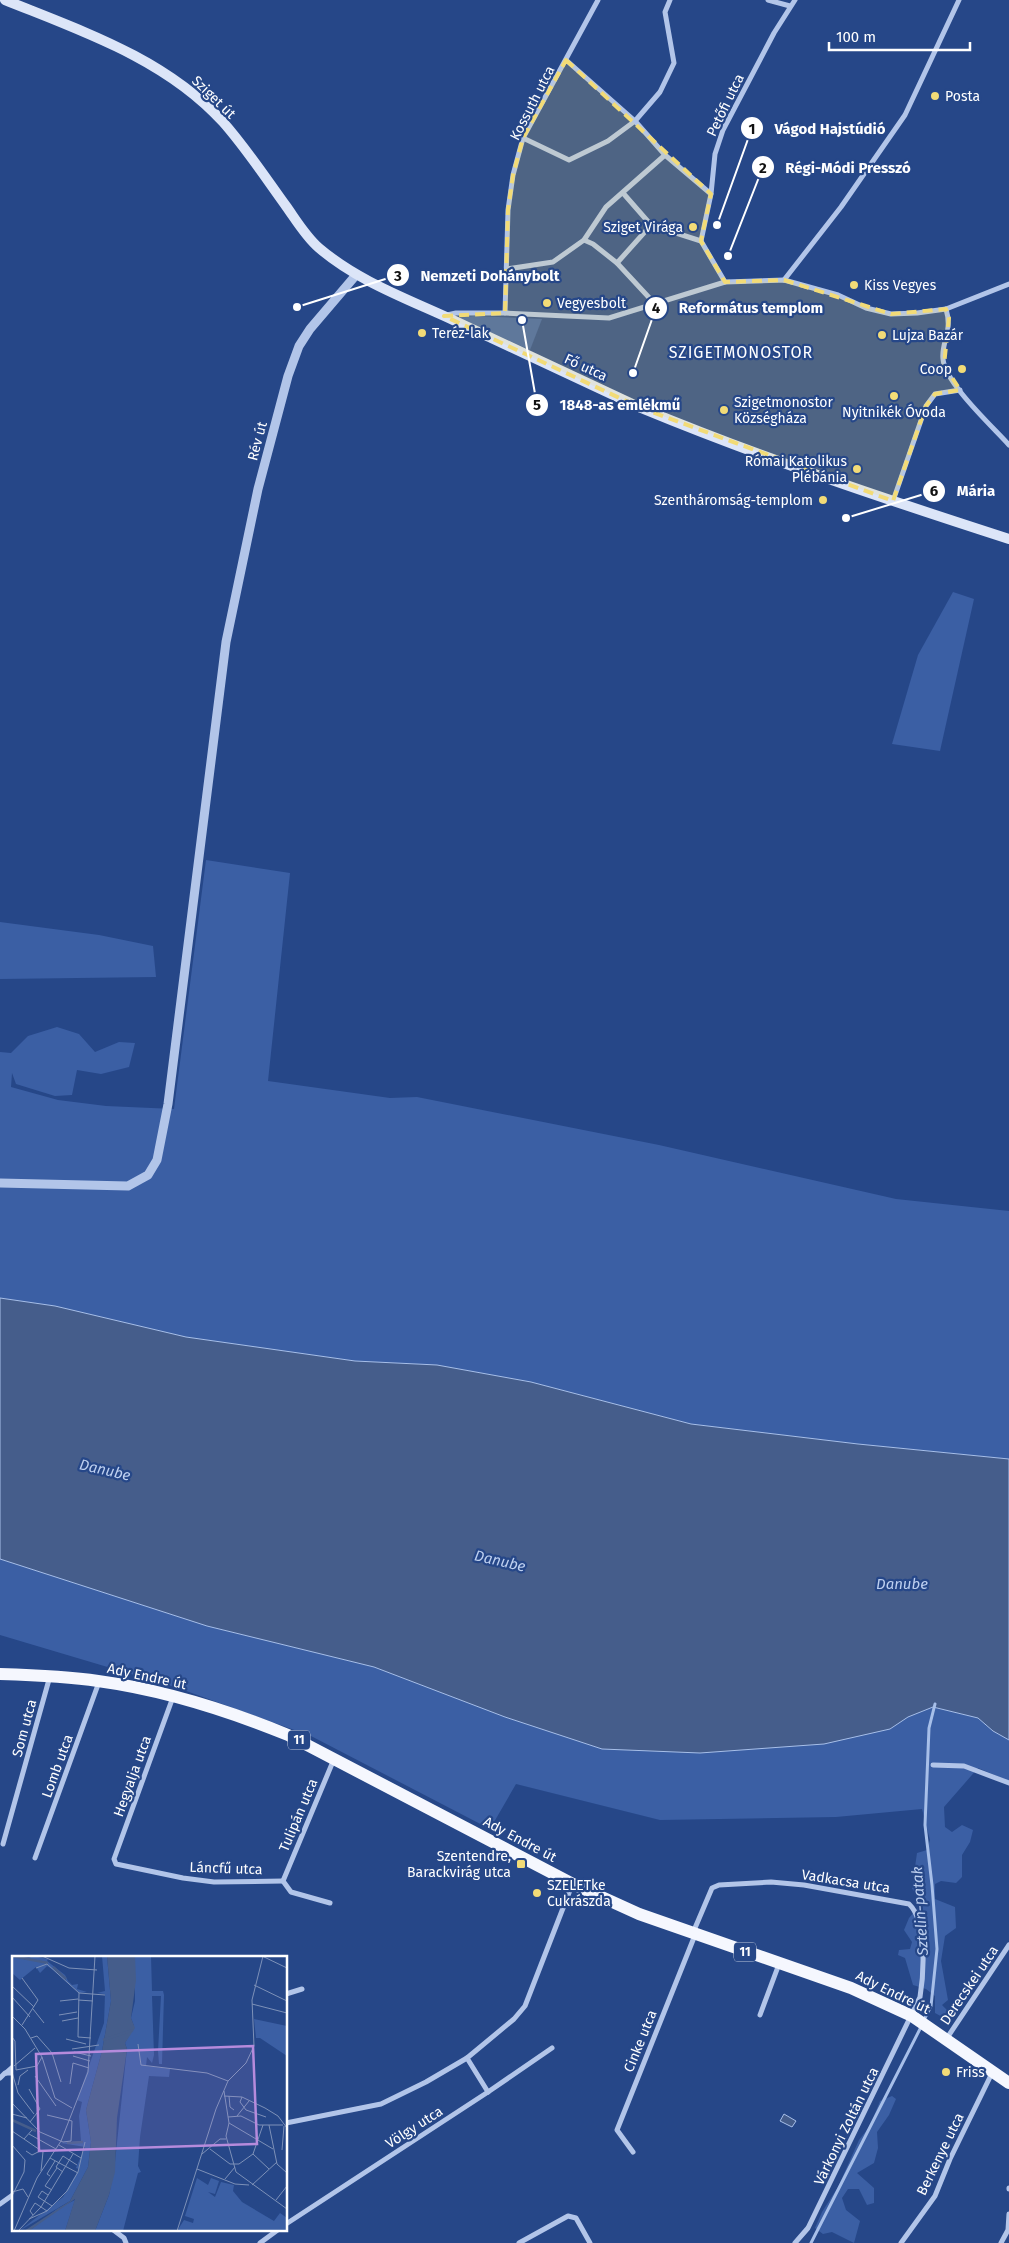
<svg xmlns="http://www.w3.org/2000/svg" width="1009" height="2243" viewBox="0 0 1009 2243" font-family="'Fira Sans',sans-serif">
<rect width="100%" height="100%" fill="#264788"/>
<g fill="#3b5fa4">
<path d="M474,316l68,3 -12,31 -72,-32z"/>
<path d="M953,592l21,7 -34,152 -48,-7 26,-89z"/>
<path d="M206,860l84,13 -22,208 122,17 27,-1 242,48 237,54 113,12v248l-151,-15 -167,-20 -160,-42 -94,-17 -82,-4 -169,-24 -131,-31 -55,-8v-246l11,1 17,-17 29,-9 22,7 16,18 24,-10 16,1 -6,24 -28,7 -24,-4 -5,25 -17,1 -39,-12 -4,-11 -1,14 47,13 48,6 68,3z"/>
<path d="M0,922l99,13 54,11 3,31 -156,2z"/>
<path d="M0,1559l207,67 167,41 131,50 97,32 267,-16 21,-4 18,-12 25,-10 45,11 15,13 16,9v41l-31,-13 -34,39 1,20 7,5 10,-7 11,5 -3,12 -8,13v22l-6,6 -15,-2 -6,3v15l20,8 1,21 -11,8 -4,25 7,39 -6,5 10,10 -4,5 -13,-7v-17l-9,-7 -13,-4 -8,-27 -7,-3 1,-5 11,-1 2,-7 -8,-12 5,-12 12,-14 -9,-16 5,-35 10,-3 3,-10 -8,-31 -86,8 -176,3 -144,-36 -26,45 -179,-93 -133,-48 -178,-53z"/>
<path d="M892,2096l4,3 -7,16 -12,17 1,16 -4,15 -17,10 17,15v15l-7,2 -8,-16h-11l-6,9 4,12 14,11 -6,22 -22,-11 -9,2 -8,-6 7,-16 16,-25 21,-47 11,-14 10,-25z"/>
</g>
<g fill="#455d8b" stroke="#a7bfe9">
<path d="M0,1298l55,8 131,31 169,24 82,4 94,17 160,42 167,20 151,15v281l-16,-9 -15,-13 -45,-11 -25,10 -18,12 -66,15 -124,9 -98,-4 -97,-32 -131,-50 -167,-41 -207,-67z"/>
<path d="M784,2114l12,7 -4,6 -12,-6z"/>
</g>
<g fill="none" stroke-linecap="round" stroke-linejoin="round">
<g stroke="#a7bfe9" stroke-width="3">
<path d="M924,2020l7,-14 6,-57 -5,-64 -7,-60 4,-97 6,-24"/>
<path d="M811,2243l111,-218"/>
</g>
<g stroke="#b2c5e9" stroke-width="5">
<path d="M768,0l22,6"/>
<path d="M566,60l69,61 30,34 46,39"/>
<path d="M523,138l46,22 39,-19 27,-20 25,-29 14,-29 -9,-51 5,-12"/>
<path d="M623,193l28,32 50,16"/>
<path d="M584,240l9,4 24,19 34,-38"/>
<path d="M617,263l38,41"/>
<path d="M507,269l46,-7 31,-22 22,-33 59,-52"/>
<path d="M784,280l57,-73 64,-92 54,-115"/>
<path d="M725,282l-24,-41 10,-47 4,-40 8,-24 51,-97 21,-33"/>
<path d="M946,309c7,23 -5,33 -3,50 2,24 49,67 66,86"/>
<path d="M505,313l3,-103 5,-35 10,-37 75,-138"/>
<path d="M447,315l9,-2h49l104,5 116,-36 59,-2 54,15 28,13 25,6 26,-1 29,-4 63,-25"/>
<path d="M893,501l33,-95 9,-12 25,-4"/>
<path d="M173,1697l-59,162 2,5 67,14 31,4 69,-1"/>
<path d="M933,1765l31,1 45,17"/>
<path d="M3,1844l47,-168"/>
<path d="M35,1858l64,-176"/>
<path d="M283,1881l51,-122"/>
<path d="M283,1881l8,11 39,11"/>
<path d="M286,1994l16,-5"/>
<path d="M760,2015l19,-51"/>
<path d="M947,2038l62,-93"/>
<path d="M467,2058l21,34"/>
<path d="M6,2073l8,-7"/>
<path d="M0,2078l5,-5h9"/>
<path d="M286,2123l95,-19 45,-22 41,-24 47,-39 11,-13 47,-121"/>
<path d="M633,2152l-16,-22 78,-195v-7l17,-40 7,-3 52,-3 33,3 105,19c18,17 15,69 11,93l-112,231 -13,15"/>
<path d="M1009,2188v1"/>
<path d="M0,2204l14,-10"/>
<path d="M286,2224l202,-132 64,-44"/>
<path d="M112,2229l12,9 2,5"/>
<path d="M260,2243l19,-14"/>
<path d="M519,2243l49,-27 8,2 14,25"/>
<path d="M901,2243l34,-47 15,-37 43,-88"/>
<path d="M1001,2243l7,-13 1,-16"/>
</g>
<path stroke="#b2c5e9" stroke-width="9" d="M0,1183l128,3 20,-11 9,-15 11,-56 58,-462 32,-153 30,-113 11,-30 11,-17 46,-54"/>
<path stroke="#dce5f8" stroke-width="10" d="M5,0c77,31 161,59 218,122 23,26 42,55 63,84 10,14 20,31 33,42 40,34 89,51 136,73 62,29 124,58 186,87 121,50 244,91 368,131"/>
<path stroke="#f5f7fe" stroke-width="12" d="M0,1674c33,1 66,2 98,7 66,9 129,29 190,54l285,149 66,30 212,74 61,28 97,67"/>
</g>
<path fill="#f2db77" fill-opacity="0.2" stroke="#f2db77" stroke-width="4" stroke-dasharray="10 6" stroke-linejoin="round" d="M566,60l145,134 -10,47 24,41 59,-2 107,34 55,-5 3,9 -5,47 16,25 -25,4 -9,12 -33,95 -252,-93 -197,-92 61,-3 3,-103 5,-35 10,-37z"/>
<g fill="#f2db77" stroke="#264788" stroke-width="2">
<circle cx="935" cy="96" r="5"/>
<circle cx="693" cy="227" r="5"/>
<circle cx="854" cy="285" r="5"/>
<circle cx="547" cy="303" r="5"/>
<circle cx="422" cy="333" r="5"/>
<circle cx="882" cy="335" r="5"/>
<circle cx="962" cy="369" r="5"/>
<circle cx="894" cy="396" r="5"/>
<circle cx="724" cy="410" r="5"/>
<circle cx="857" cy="469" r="5"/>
<circle cx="823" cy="500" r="5"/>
<rect x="516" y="1859" width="10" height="10" rx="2.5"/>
<circle cx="537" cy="1893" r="5"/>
<circle cx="946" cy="2072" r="5"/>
</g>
<g text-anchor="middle" stroke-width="4.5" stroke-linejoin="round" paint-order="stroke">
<g fill="#264788" stroke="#bec8db" stroke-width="1">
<rect x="288" y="1730.5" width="22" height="19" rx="4"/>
<rect x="734" y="1942.5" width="22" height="19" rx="4"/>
</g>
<g font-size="12" font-weight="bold" fill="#fff">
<text x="299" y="1744">11</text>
<text x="745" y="1956">11</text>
</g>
<g font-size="14" fill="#fff" stroke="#264788" text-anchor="start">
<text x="945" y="101">Posta</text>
<text x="683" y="232" text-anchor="end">Sziget Virága</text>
<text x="864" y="290">Kiss Vegyes</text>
<text x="557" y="308">Vegyesbolt</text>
<text x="432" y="338">Teréz-lak</text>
<text x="892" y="340">Lujza Bazár</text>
<text x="952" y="374" text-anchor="end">Coop</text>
<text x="734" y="407">Szigetmonostor<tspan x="734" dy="16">Községháza</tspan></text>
<text x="894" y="417" text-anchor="middle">Nyitnikék Óvoda</text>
<text x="847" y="466" text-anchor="end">Római Katolikus<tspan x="847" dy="16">Plébánia</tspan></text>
<text x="813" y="505" text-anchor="end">Szentháromság-templom</text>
<text x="511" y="1861" text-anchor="end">Szentendre,<tspan x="511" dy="16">Barackvirág utca</tspan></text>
<text x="547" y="1890">SZELETke<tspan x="547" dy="16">Cukrászda</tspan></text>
<text x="956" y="2077">Friss</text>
</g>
<g font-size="14" fill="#fff" stroke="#264788">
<text transform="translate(214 97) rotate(44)" y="5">Sziget út</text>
<text transform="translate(532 103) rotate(-63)" y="5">Kossuth utca</text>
<text transform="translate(725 105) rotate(-64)" y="5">Petőfi utca</text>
<text transform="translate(586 367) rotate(25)" y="5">Fő utca</text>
<text transform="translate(257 441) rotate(-75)" y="5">Rév út</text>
<text transform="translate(147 1676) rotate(12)" y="5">Ady Endre út</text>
<text transform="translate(24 1728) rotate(-75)" y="5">Som utca</text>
<text transform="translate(57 1766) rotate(-70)" y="5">Lomb utca</text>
<text transform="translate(132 1776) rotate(-70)" y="5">Hegyalja utca</text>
<text transform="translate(298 1815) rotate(-67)" y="5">Tulipán utca</text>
<text transform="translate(520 1839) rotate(28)" y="5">Ady Endre út</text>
<text transform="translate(226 1868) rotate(2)" y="5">Láncfű utca</text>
<text transform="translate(846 1881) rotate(9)" y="5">Vadkacsa utca</text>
<text transform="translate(969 1985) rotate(-56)" y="5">Derecskei utca</text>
<text transform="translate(893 1992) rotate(26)" y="5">Ady Endre út</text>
<text transform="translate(640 2041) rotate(-68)" y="5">Cinke utca</text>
<text transform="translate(846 2126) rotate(-64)" y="5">Várkonyi Zoltán utca</text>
<text transform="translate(414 2127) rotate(-33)" y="5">Völgy utca</text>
<text transform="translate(940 2154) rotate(-64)" y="5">Berkenye utca</text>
</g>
<g font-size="15" font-style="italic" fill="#bed0f0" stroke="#264788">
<text transform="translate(105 1470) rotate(13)" y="5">Danube</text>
<text transform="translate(500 1561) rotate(13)" y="5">Danube</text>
<text x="902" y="1589">Danube</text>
<text transform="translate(920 1911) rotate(-94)" y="5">Sztelin-patak</text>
</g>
<g font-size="16" letter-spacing="1" fill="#fff" stroke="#264788">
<text x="741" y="358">SZIGETMONOSTOR</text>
</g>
</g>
<g transform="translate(12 1956)">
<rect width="275" height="275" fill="#264788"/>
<path d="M0,0h10l3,4 8,-4 15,3 -1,2 18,14 3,6 4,4 6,-1 -1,5 10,3 -8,1 -13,-12 -2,-5 -17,-10 -7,7 -4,-6 -16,13 -8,-7zM90,0h5l4,45 -9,50 -16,59 5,32 -3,25 -18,34 -51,30 44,-34 16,-28 -3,-1 9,-21 -24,-4 20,-2 -2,-25 3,-14 -5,-2 27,-77 1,-29 -8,-1 8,-2zM123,0h16l1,35h11l1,4 -2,69h-3l-1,-13 3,-55h-9l2,59 -2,8 -5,-6 -1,9 24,3 -1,8 -20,-1 -9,61 -2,29 3,6 -3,1 -15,58h-28l14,-36 5,-24 13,-122 -2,-6 9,-17 -3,-8 4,-17zM242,63l33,7v30l-27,-18h-4zM185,222l11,7 3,-7 8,3 -4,13 -7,-2 7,5 6,-15 13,3 -1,6 9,11 32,19 6,-8 7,5v13h-110l7,-11 9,3 1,-4 -9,-3zM63,244l-10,31h-36l28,-22z" fill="#3b5fa4"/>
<path d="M95,0h28l1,24 -5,38 4,10 -10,15 2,6 -10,69 -2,54 -6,23 -14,36h-30l10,-32 -46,32h-5l46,-30 18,-34 3,-25 -5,-32 16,-59 9,-50z" fill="#455d8b"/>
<path fill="none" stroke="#455d8b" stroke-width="2.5" d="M0,0l36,7M41,11l13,12M91,84l30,-10M0,164l24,11M55,187l16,-1"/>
<path fill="none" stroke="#7d91b8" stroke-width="1" d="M30,0l27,12 28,2M250,0l25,12M24,12l11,-4 32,29 26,2M242,29l33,16M0,30l22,21M67,37l-1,44 13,1M0,41l18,20M66,44l15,1M48,45l18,-2M240,48l35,9M21,53l11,14M47,59l18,-3M0,60l13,13 17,28 13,41 17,10M50,65l16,-3M10,69l16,-25 -16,-22M0,81l3,4 1,29 21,-4 5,-9M19,82l6,-2 15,17 9,29M54,83l20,5M126,88l3,21 66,8 21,8M60,93l27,-4M62,96l17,4M61,100l17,5M2,110l21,-18M0,116l6,21 16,21M23,120l21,30M58,128l3,-21 16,5M6,129l2,-9 8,-6M17,133l11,20 -10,13M212,135l5,32 -3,13 10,36 51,37M212,140l18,1 23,11 13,8 9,12M217,140l1,11 4,3M230,141l-2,5 6,8 20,7M0,147l28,29 23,10 8,-1 1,-20 -25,-6M0,158l15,4M225,160l12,-15M216,161l13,-1 18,9h24M217,167l44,26M257,169l8,39 10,9M0,175l12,8 8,-9M17,178l27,15M12,183l19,13 -2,19M0,189l13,15 -1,12 -12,24M47,189l22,13M198,193l20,15h9l14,-10 10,-29M270,194l2,-24M14,195l6,4 8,-4M190,198l18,-15h6M241,198l16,15M38,202l28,15M185,213l38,15 14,1M51,216l-7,-5 7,-11 14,9M38,220l-3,-2 8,-13M213,223l10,-12M240,229l25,-23M40,234l-7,-4 12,-18M0,236l11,-3 5,8M36,239l-6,-4 -4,6 14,9M264,244l11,-14M21,259l-3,-4 5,-8 12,8M17,263l18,-8 20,-20 11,-19 7,-30M2,275l23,-53 24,-37 27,-69 7,-116M6,275l23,-24 32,-53M165,275l39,-122 12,-28 18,-18 8,-17 -2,-46 11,-44"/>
<path fill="#b68bdc" fill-opacity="0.15" stroke="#b68bdc" stroke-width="2.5" d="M241,90l4,98 -218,7 -3,-97z"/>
<rect width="275" height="275" fill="none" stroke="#fff" stroke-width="2.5"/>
</g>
<path fill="none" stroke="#fff" stroke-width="2" d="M717 225L752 128M728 256L763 167M297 307L398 275M633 373L656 308M522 320L537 405M846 518L934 491"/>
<g fill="#fff" stroke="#264788" stroke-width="2">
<circle cx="717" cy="225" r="5"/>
<circle cx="728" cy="256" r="5"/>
<circle cx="297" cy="307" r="5"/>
<circle cx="633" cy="373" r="5"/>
<circle cx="522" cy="320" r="5"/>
<circle cx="846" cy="518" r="5"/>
<circle cx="752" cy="128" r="12"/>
<circle cx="763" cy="167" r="12"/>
<circle cx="398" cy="275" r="12"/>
<circle cx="656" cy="308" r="12"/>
<circle cx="537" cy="405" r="12"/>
<circle cx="934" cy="491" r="12"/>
</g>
<g font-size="15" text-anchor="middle" font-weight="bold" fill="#111">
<text x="752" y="134">1</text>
<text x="763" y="173">2</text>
<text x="398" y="281">3</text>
<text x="656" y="313">4</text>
<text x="537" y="410">5</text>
<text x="934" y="496">6</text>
</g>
<g font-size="15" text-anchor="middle" font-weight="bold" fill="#fff" stroke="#264788" stroke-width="4.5" stroke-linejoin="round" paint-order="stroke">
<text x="830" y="134">Vágod Hajstúdió</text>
<text x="848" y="173">Régi-Módi Presszó</text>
<text x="490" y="281">Nemzeti Dohánybolt</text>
<text x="751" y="313">Református templom</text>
<text x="620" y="410">1848-as emlékmű</text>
<text x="976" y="496">Mária</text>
</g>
<path d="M829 42v8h141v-8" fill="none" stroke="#ffffff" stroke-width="2.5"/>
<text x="836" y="42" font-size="15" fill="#ffffff" stroke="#264788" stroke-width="4" paint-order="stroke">100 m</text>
</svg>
